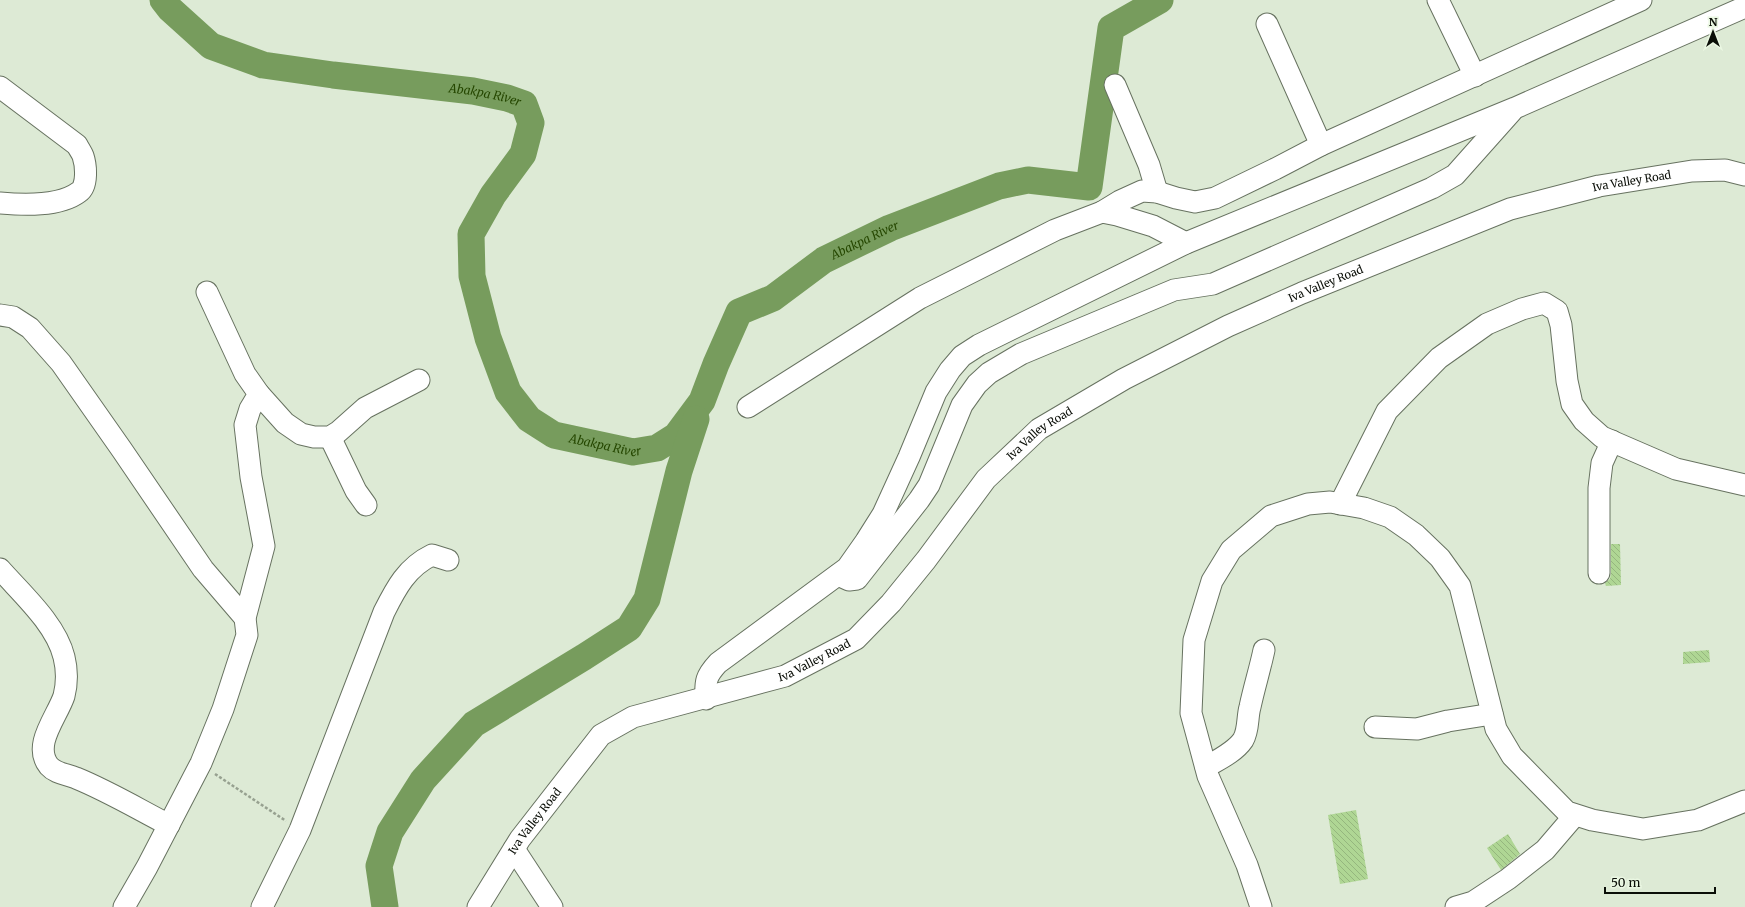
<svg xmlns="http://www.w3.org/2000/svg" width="1745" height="907" viewBox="0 0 1745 907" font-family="Merriweather,serif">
<defs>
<pattern id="building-back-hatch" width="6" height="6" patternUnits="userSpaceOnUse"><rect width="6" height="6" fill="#afd694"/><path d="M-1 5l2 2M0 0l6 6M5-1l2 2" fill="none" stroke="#95b67e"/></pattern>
</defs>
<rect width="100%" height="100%" fill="#ddead5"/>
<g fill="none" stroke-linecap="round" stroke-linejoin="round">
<g stroke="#779c5d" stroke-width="27">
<path id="s1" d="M163,0l7,9 41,37 52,19 70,10 140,16 34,7 17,6 7,19 -8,31 -30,41 -22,39 1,42 16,62 20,54 21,27 25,16 79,17 24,-4 19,-12 26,-35 14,-37 23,-52 34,-14 51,-38 66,-32 109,-42 29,-6 61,7 22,-159 49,-28"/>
<path d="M385,907l-6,-41 11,-34 33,-52 51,-56 110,-67 45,-29 18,-29 32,-128 17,-52"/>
</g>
</g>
<g fill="url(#building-back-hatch)">
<path d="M1611,544h9l1,41 -15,1 -1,-3 5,-4 1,-6z"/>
<path d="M1709,650l1,12 -27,2v-12z"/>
<path d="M1356,810l12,69 -28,5 -12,-69z"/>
<path d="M1508,834l12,20 -19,16 -14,-22z"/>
</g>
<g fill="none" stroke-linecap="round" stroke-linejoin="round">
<g stroke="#677260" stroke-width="23">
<g id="minor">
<path d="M1438,0l37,76"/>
<path d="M1267,24l54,121"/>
<path d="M1115,85l34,80 8,27"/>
<path d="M0,87l77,58c2,4 5,8 6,11 3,9 5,30 -4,36 -20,15 -56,13 -79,11"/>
<path d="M1102,212l18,-11 22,-10 15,1 19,6 19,4 20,-4 60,-29 46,-24 320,-145"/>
<path d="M0,315l13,2 17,11 31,35 61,87 81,119 42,49"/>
<path d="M259,394l26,29 16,11 13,3h16l8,-5 27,-24 54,-28"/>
<path d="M748,407l172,-109 135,-68 47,-18 15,3 36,11 33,17"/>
<path d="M330,437l26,54 10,14"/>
<path d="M1340,504l47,-93 52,-53 48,-34 35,-15 22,-6 13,8 4,14 6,56 5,23 12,17 18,16 74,32 69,16"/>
<path d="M0,569c22,25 56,55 64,88 3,12 3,27 0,39 -7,21 -32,49 -15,70 7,8 18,8 27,12 32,13 62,31 93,47"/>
<path d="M1599,573v-85l3,-25 10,-22"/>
<path d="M838,575l11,5 8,-1 62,-79 10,-15 33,-80 15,-21 12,-11 32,-19 153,-64 39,-6 219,-96 23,-13 57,-64"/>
<path d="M706,699c-1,-18 0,-23 12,-36l129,-95 19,-27 17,-27 26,-57 27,-65 14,-22 12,-14 17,-11 207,-102 329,-135 230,-101"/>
<path d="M1375,727l42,2 31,-8 44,-7"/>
<path d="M1206,767c12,-7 29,-15 37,-27 6,-10 4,-23 7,-33 4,-19 10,-38 14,-57"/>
<path d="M514,849l38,58"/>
<path d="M124,907l23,-40 54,-104 22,-54 24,-74 -2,-17 19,-72 -13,-69 -6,-52 5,-16 9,-15 -14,-20 -38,-82"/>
<path d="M262,907l38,-77 84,-218c12,-24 23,-45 48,-57l16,5"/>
<path id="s2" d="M478,907l42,-68 81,-104 32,-18 152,-41 71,-37 35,-36 35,-43 60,-81 53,-50 85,-50 104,-53 74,-33 208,-84 89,-23 93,-15 33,-1 20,5"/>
<path d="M1261,907l-14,-42 -39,-89 -11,-41 -6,-22 3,-73 18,-59 19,-31 40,-34 37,-12 22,-2 34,6 26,9 26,18 24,23 20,28 36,143 16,27 55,56 25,8 51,9 55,-9 47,-19"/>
<path d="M1456,907l17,-5 35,-23 37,-29 30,-35"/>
</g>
</g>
<path stroke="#97a190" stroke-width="2.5" stroke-dasharray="3 2" stroke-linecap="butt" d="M215,774l71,47"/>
<use href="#minor" stroke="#fff" stroke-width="21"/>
</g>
<g text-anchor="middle" stroke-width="4" stroke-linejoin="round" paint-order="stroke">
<g font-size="11" fill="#0a0e07" stroke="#eaf7e2">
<text dy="4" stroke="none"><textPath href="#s2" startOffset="1411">Iva Valley Road</textPath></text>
<text dy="4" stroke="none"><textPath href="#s2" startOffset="1087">Iva Valley Road</textPath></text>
<text dy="4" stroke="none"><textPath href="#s2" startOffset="763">Iva Valley Road</textPath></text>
<text dy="4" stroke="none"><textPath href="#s2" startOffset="439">Iva Valley Road</textPath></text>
<text dy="4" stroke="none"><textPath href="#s2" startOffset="103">Iva Valley Road</textPath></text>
</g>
<g font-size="12" font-style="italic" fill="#254700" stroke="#eaf7e2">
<text dy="4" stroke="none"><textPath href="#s1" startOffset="346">Abakpa River</textPath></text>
<text dy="4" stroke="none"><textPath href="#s1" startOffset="1175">Abakpa River</textPath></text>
<text dy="4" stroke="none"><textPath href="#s1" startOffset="814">Abakpa River</textPath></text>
</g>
</g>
<g transform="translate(1713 32)" stroke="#eaf7e2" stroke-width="3" paint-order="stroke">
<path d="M0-3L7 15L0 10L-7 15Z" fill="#0a0e07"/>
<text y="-6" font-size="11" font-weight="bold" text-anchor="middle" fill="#0a0e07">N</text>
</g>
<path d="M1605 887v6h110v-6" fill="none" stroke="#0a0e07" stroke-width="2"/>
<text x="1611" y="887" font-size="12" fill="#0a0e07" stroke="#eaf7e2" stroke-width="3" paint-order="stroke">50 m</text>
</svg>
